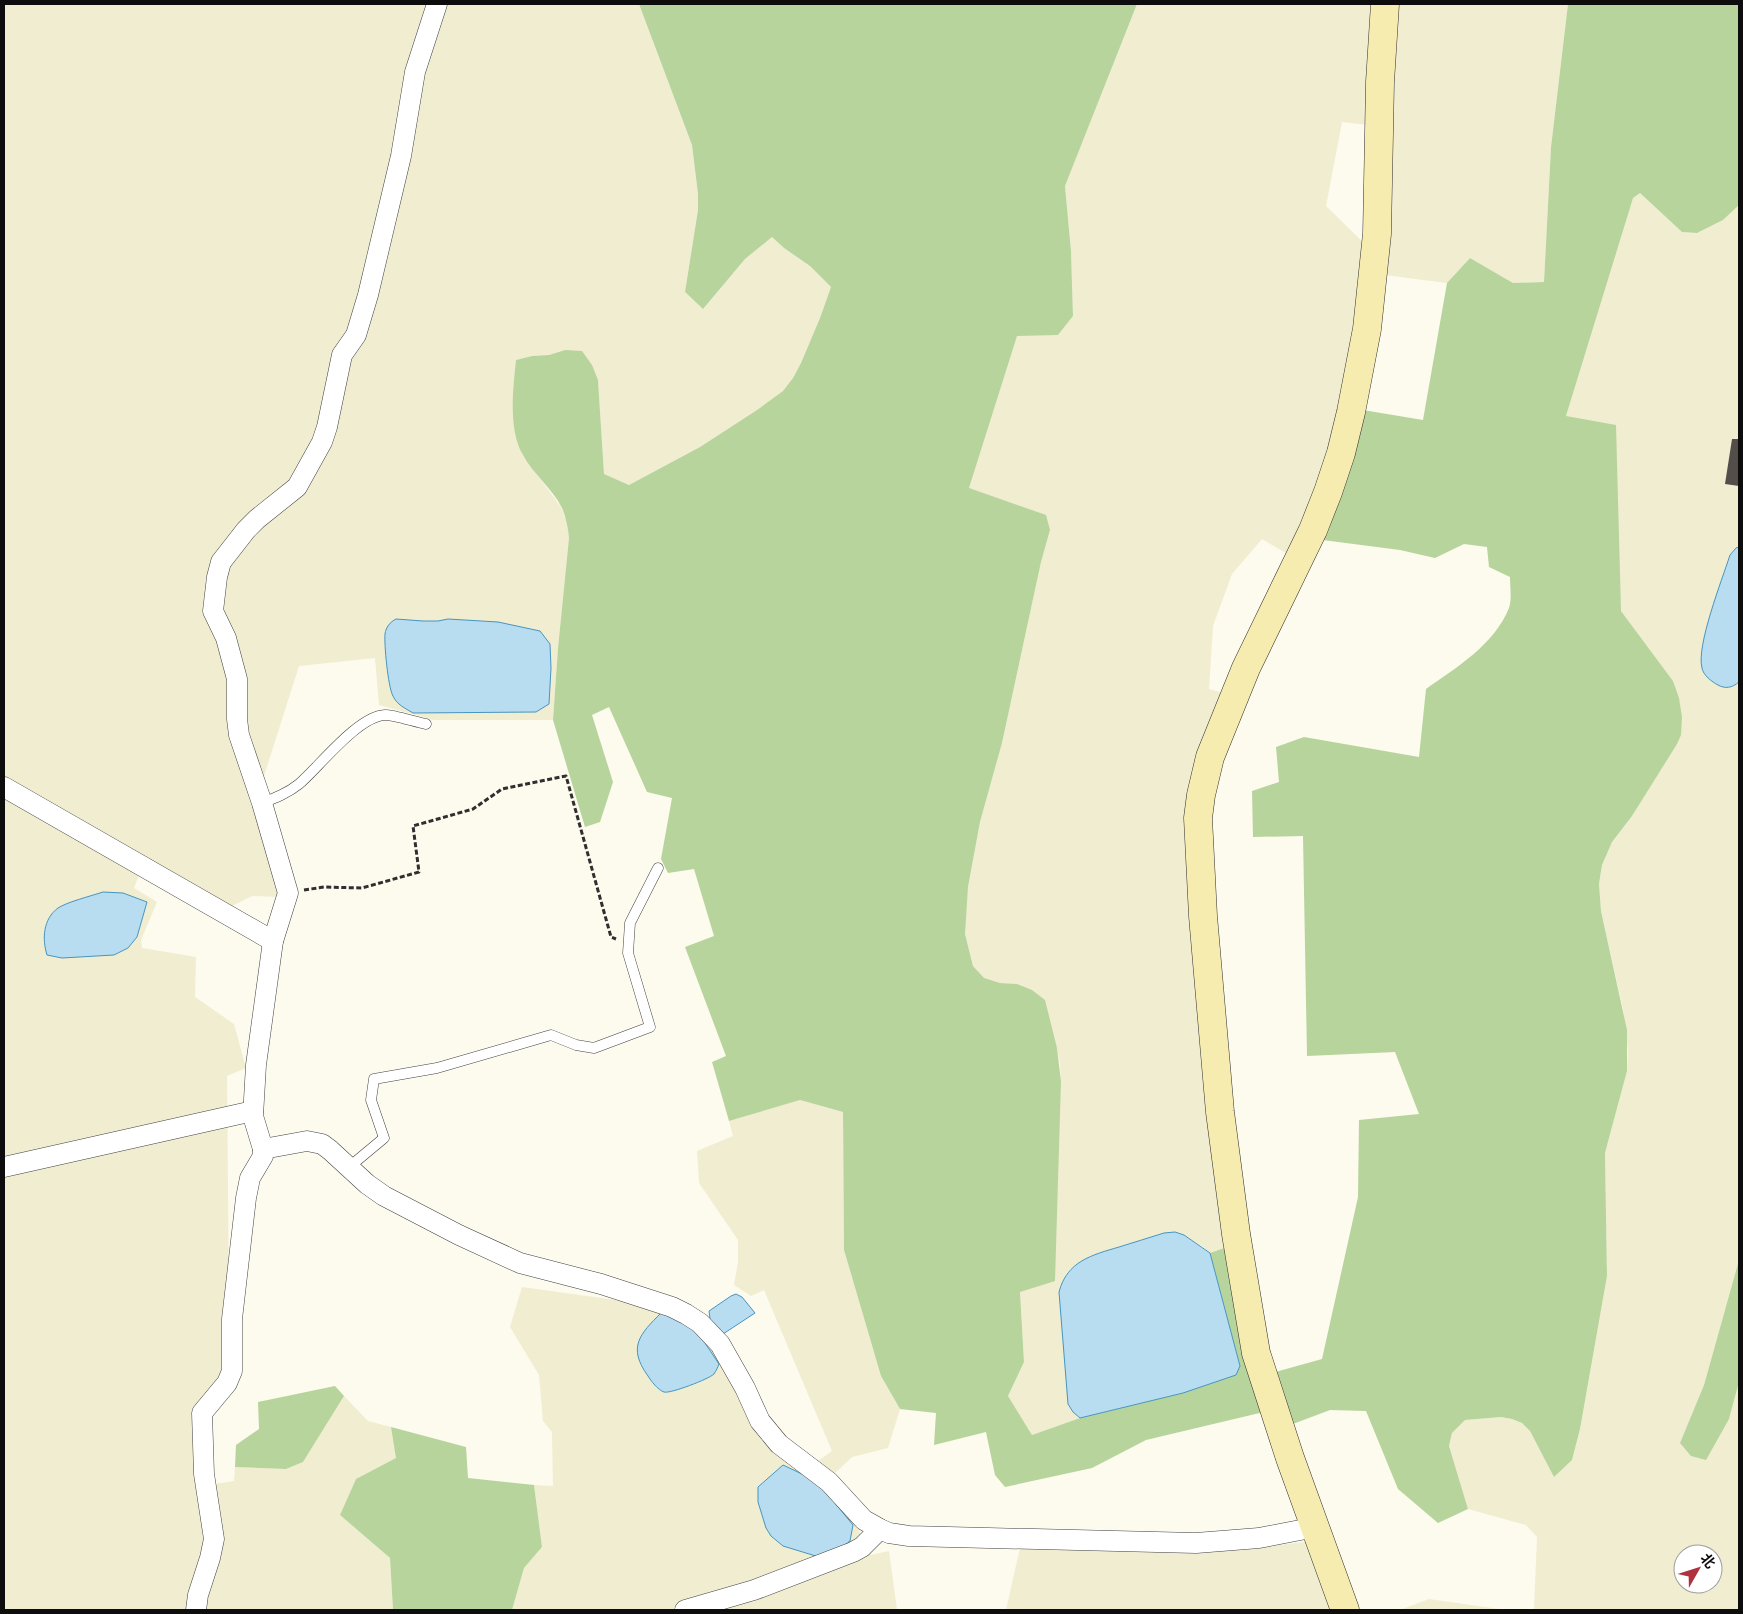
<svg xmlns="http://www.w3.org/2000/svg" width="1743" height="1614" viewBox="0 0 1743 1614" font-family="Literata,'Noto Sans SC',serif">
<rect width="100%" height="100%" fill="#fdfaee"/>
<g fill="#f1edd1" fill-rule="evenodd">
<path d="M4,4h635l53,141 6,49v16l-13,82 18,17 42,-50 27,-22 12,11 26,18 21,21 -11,31 -19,45 -8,15 -10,13 -26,19 -57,37 -71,38 -25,-11 -6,-94 -33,-30 -16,5 -17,1 -16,4 -3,32 1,31 8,31 39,53 6,16 2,15 -11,110 -5,72h-119l-55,-15 -4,-47 -76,8 -43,135 25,96 -29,-1 -24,12 -224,-125z"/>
<path d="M1137,4h233l-1,121 -27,-3 -16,84 46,45 -45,221 -38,83 -27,-16 -30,35 -19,52 -4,63 18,5 -20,50 23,502 -20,7 -8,-7 -27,-14 -11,1 -74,23 -17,11 -7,7 -4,9 11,129 7,6 -48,17 -24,-39 16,-34 -4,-71 41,-210 -1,-17 -3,-16 -40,-64 -17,-1 -16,-4 -11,-13 -8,-32v-16l3,-31 12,-65 22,-79 39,-181 9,-32 -81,-42 48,-153h41l15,-19 -2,-65 -6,-65z"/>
<path d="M1393,4h175l-17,143 -7,135 -31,1 -43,-25 -23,25 -62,-8z"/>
<path d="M1640,193l42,39 15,1 26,-13 16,-15v1055l-35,125 -24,58 49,-24 10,-37v228h-205l3,-73 -11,-12 -58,-16 -19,-63 3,-13 13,-13 36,-3 11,2 10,4 8,8 24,45 18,-16 8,-31 27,-153 -2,-123 22,-82 1,-21 -5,-41 -22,-98 -2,-27 3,-19 10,-23 20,-26 49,-81 -8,-54 -52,-70 -55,-195 63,-208 4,-10zM1683,1554h30v30h-30z"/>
<path d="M4,797l135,78 -5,13 23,14 -16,38 1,8 54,9 -1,40 39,27 12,44 -19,8 2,230 -4,71 -29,33 5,76 33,-5 1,-14 51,2 17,-7 41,-66 24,25 23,6 6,31 -41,21 -16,36 50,43 3,52h-389z"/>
<path d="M800,1100l43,12 1,138 37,126 19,33 -12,39 -36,9 -18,17 -19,-11 17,-12 -68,-161 -13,6 -17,-11 4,-23v-22l-39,-57 -2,-32 36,-15 -4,-15z"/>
<path d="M522,1287l108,15 65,23 158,193 18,37 18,-4 8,59h-385l12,-42 18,-21 -8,-62 19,1 -1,-54 -9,-11 -4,-46 -29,-48z"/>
<path d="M1313,1541l23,69h-330l14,-62 241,-1z"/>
<path d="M1429,1599l77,11h-106z"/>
</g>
<g fill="#b7d49c">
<path d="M639,4h498l-72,182 6,65 2,65 -15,19 -41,1 -48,152 77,27 4,15 -9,32 -39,181 -22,79 -12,65 -3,47 8,32 11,12 16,5 17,1 15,6 13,10 12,48 4,33 -6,200 -35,11 4,70 -16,34 24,39 48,-17 103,-25 57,-27 -30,-113 20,-7 38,165 -122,29 -54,28 -87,19 -10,-12 -9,-43 -52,13 2,-32 -36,-4 -19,-33 -37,-126 -1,-138 -43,-12 -71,21 -17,-59 14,-6 -41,-109 29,-11 -20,-67 -26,4 -7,-14 11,-61 -25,-6 -38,-85 -17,8 21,67 -13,40 -15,5 -32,-107 5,-72 11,-110c-1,-10 -3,-21 -7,-30 -9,-19 -29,-34 -39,-53 -15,-25 -10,-67 -7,-95l16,-4 17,-1 16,-5 17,1 10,14 6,15 6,94 25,11 71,-38 57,-37 26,-19 10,-13 8,-15 19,-45 11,-31 -21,-21 -26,-18 -12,-11 -27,22 -42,50 -18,-17 13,-82v-16l-6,-49z"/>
<path d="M1568,4h171v201l-16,15 -26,13 -15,-1 -42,-39 -7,5 -67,218 50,9 5,186 52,70 6,17 3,19 -1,18 -4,9 -45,72 -20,26 -10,23 -3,19 2,27 26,119v41l-22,82 2,123 -27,153 -8,31 -18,17 -24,-46 -8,-8 -10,-4 -11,-2 -36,3 -13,13 -3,13 19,63 -30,14 -40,-34 -32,-78 -36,-1 -45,17 -17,-53 54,-15 36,-162 1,-77 60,-6 -24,-62 -88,4 -4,-220 -50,1 -1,-46 27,-9 -3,-35 28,-10 115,20 7,-68c31,-22 68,-44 83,-81 3,-8 1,-22 1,-31l-21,-10 -2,-20 -23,-3 -29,14 -35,-8 -85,-11 48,-129 60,10 24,-137 23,-25 43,25 31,-1 7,-135z"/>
<path d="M1739,1260v122l-10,37 -23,41 -15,-4 -11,-13 24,-58z"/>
<path d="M335,1386l9,10 -41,66 -17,7 -51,-2 1,-22 23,-16 -1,-27z"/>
<path d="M391,1427l75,20 2,31 66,7 8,62 -18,21 -12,42h-119l-3,-52 -50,-43 16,-36 40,-21z"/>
</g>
<g fill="#b8ddf0" stroke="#4695c0">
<path d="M1739,547v135c-7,6 -14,7 -21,3 -6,-3 -15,-10 -16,-17 -6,-22 20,-88 28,-113l6,-7z"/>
<path d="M396,619l27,2h15l10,-2 50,3 42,9 10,13 1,24 -2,36 -13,8 -123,1c-8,-5 -16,-8 -20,-17 -5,-9 -9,-52 -8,-62 1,-7 5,-12 11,-15z"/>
<path d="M103,892l20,1 24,9 -10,35 -9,11 -14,7 -52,3 -15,-3c-5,-16 -4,-36 11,-47 9,-6 33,-12 45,-16z"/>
<path d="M1175,1232l9,3 26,18 30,113 -4,9 -53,18 -103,25 -7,-6 -5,-8 -9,-112c8,-31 33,-37 60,-45 15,-5 30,-9 45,-14z"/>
<path d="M736,1294l6,3 13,16 -32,21 -13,-15 -1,-8 22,-15z"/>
<path d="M661,1313l12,3 26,18 20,30c-1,3 -3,7 -5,10 -5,5 -44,20 -50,18 -6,-2 -13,-11 -16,-16 -21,-29 -8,-42 13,-63z"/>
<path d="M783,1465l21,10 17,11 32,39 -3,16 -12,9 -19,7 -36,-11 -12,-10 -5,-8 -8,-26v-15z"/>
</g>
<path fill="#544e4a" d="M1732,439h7v47l-14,-2z"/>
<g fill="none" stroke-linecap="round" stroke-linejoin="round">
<g stroke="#404040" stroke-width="11">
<g id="lane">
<path d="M262,803c13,-5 26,-10 37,-19 20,-17 59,-68 86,-69 10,0 30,7 41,9"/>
<path d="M348,1168l36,-30 -13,-38 3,-21 63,-11 114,-33 25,10 18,3 56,-21 -22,-74 2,-30 28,-55"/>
</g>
</g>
<g stroke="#404040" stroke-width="21">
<g id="street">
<path d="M4,787l269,154"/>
<path d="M263,1149l44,-8 15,3 8,6 37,34 17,12 75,39 61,28 81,21 71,23 14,7 14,9 20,21 25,44 15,33 19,23 50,38 35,38 16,9 9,4 20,3 287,7 63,-5 57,-11"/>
<path d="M4,1167l249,-56"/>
<path d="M196,1610l2,-15 12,-37 4,-19 -10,-65 -2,-61 25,-30 5,-12v-52l14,-121 4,-20 13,-22v-7l-10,-33 3,-51 17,-124 15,-48 -26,-90 -23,-68 -2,-16v-40l-11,-41 -13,-27 4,-34 4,-15 25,-32 11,-11 40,-32 25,-45 5,-15 15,-72 14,-20 12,-40 33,-139 14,-84 22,-68"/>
<path d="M685,1610l69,-20 99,-38 9,-5 18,-18"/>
</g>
</g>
<g stroke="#2f2f2f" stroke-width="29">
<path id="secondary" d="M1345,1610l-55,-152 -34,-105 -20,-119 -16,-122 -17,-196 -5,-98 3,-23 9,-38 36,-89 67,-138 15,-38 13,-39 10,-41 16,-83 10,-95 3,-152 5,-78"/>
</g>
<path stroke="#2f2f2f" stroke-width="3" stroke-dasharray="5 2.5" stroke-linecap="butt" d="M304,890l20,-3 38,1 57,-16 -6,-46 60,-17 29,-20 64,-13 45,161 5,2"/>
<use href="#lane" stroke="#fff" stroke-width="10"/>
<use href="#street" stroke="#fff" stroke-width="20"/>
<use href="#secondary" stroke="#f7ecaf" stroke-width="28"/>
</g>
<rect width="1743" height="1614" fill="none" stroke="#0d0d0d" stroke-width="10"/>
<g transform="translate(1698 1569) rotate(51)"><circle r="24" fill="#ffffff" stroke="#9e9e9e"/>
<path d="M0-4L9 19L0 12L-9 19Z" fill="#af323e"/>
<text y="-8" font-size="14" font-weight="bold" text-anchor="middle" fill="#0d0d0d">北</text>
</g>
</svg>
